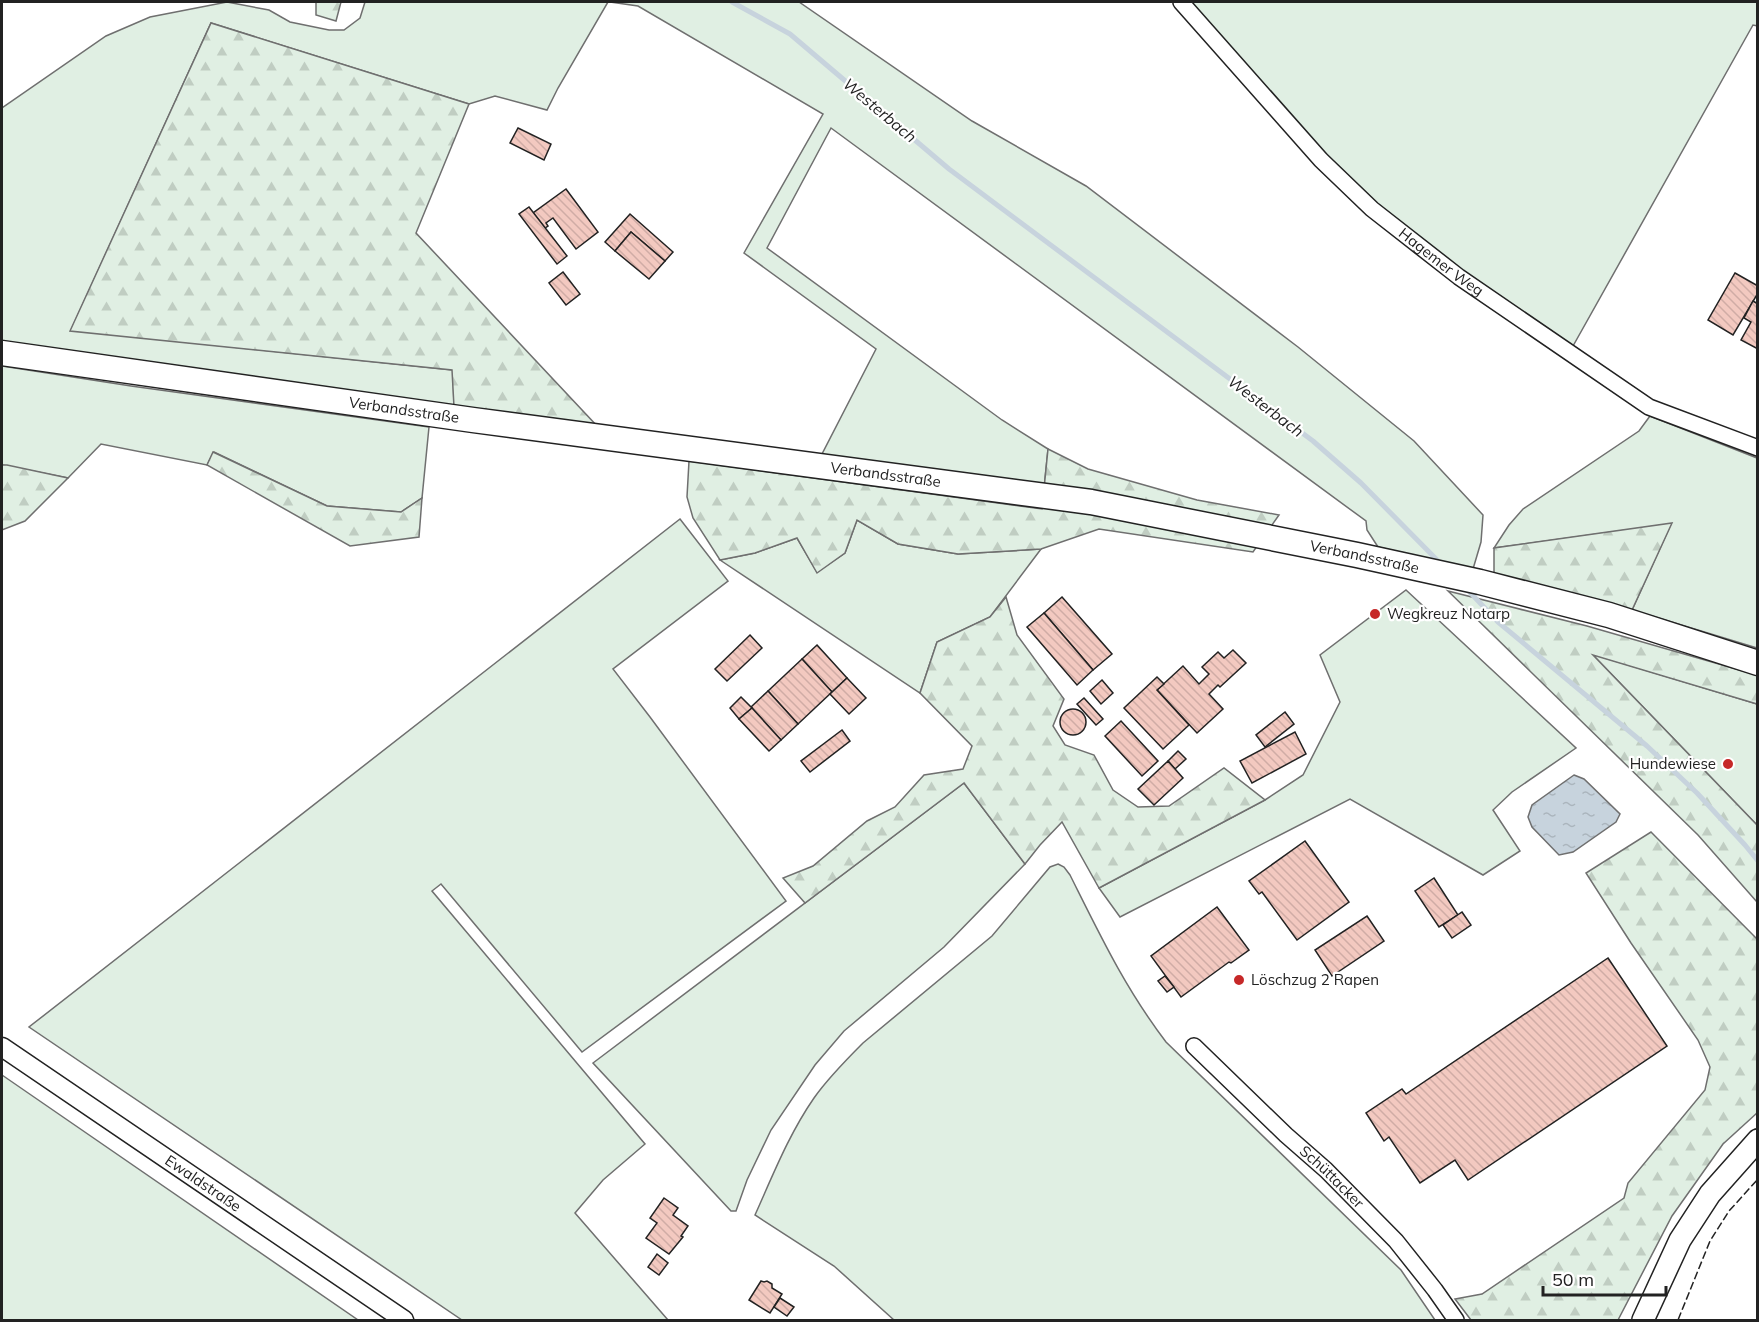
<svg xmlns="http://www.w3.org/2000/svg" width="1759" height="1322" viewBox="0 0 1759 1322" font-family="Mulish,sans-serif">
<defs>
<pattern id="forest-firs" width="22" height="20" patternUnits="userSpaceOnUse" patternTransform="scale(1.5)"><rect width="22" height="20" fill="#e0efe3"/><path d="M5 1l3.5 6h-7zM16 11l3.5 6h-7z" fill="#c0cdc2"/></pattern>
<pattern id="water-ripples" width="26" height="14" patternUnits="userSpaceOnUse" patternTransform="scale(1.5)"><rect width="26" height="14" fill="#c7d3dd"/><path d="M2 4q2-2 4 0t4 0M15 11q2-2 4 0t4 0" fill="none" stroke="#abb5bd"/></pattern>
<pattern id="building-back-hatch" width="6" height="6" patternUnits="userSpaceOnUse" patternTransform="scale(1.5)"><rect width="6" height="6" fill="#f3c9c0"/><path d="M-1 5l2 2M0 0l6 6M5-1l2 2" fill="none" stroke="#d0aca5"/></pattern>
</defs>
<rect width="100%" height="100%" fill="#fff"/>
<g fill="#e0efe3" stroke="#6f6f6f" stroke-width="1.5">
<path d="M227,2l42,8 21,12 39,8h15l16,-12 5,-16h243l-50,86 -11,22 -52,-14 -26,8 -258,-81 -140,307 382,40 1,37 -452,-64v-235l104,-72 44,-19z"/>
<path d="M610,2h189l173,119 114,65 212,161 116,94 69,74 -2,27 -8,27 -95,-22 -11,-17 -1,-9 -535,-393 -64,120 235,172 46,29 -4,39 -223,-32 55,-107 -132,-96 79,-139 -185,-108z"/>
<path d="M1186,2h571l1,24 -5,-1 -180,321 -113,-73 -84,-68 -51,-49z"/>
<path d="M2,366l129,20 298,41 -7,71 -21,14 -74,-6 -113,-54 -7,13 -106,-21 -33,34 -66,-13z"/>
<path d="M1650,416l107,42v190l-125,-38 39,-86 -177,24 15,-23 14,-16 116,-78z"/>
<path d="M680,519l48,62 -115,88 37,48 136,184 -204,151 -141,-168 -9,7 213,253 -42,36 -28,33 93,107h-206l-433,-293z"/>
<path d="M857,520l41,24 60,10 83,-5 -51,68 -53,25 -17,51 -200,-133 35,-7 42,-15 20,34 28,-19z"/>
<path d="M1406,590l170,158 -64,44 -19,18 27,41 -37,24 -133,-76 -230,118 -21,-29 166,-88 38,-25 37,-73 -20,-47z"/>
<path d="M1592,654l165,50v121z"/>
<path d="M964,783l61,81 -81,83 -100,84 -29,34 -44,65 -24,50 -11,31h-5l-138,-148z"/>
<path d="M1058,864l6,3 6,8c30,60 55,113 96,167l235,228 34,50h-541l-60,-54 -79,-51c18,-40 34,-81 59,-117 14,-20 32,-38 49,-55l129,-107 58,-69z"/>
<path d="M2,1075l356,245h-356z"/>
</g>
<g fill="url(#forest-firs)" stroke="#6f6f6f" stroke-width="1.5">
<path d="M316,2h25l-5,19 -20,-6z"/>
<path d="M211,23l258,81 -53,129 182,194 -144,-20 -2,-37 -382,-39z"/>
<path d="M1048,449l40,20 109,31 82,15 -26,37 -154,-23 -58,20 -83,5 -60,-10 -41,-24 -12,33 -28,20 -20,-35 -42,15 -35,7 -27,-42 -6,-21 2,-36 353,48z"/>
<path d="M213,452l114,54 74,6 21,-14 -3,39 -69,9 -143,-81z"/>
<path d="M2,465h5l61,13 -43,43 -23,9z"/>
<path d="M1672,523l-40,87 -138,-35v-27z"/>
<path d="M1448,591l139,35 170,49v29l-164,-49 164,170v77l-59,-67z"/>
<path d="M1006,597l11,38 47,64 -11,27 12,19 29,10 19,35 25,17 31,-1 55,-38 41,32 -166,88 -37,-66 -22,23 -15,19 -61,-81 -159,120 -22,-25 30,-12 54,-45 28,-14 29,-32 39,-6 9,-23 -52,-53 17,-51 53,-25z"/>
<path d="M1651,832l106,107v174l-34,31 -51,72 -54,104h-147l-16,-21 27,-5 142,-96 4,-15 77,-93 5,-23 -12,-27 -67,-97 -45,-70z"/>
</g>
<path fill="url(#water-ripples)" stroke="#6f6f6f" stroke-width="1.5" d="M1574,775l10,4 36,35 -4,8 -43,30 -14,3 -27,-28 -4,-10 4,-12z"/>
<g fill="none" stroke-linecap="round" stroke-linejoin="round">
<g stroke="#c7d3dd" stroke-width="5">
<path d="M732,2l58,32 159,135 364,272 48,42 82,83"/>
<path d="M1465,587l33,35 149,124 50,47 48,52 13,16"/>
</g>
</g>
<g fill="url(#building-back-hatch)" stroke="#222" stroke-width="1.5">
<path d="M518,128l33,16 -7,16 -34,-17z"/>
<path d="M566,189l32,43 -22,17 -23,-31 -7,5 2,3 -3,2 -12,-15z"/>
<path d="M529,207l38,49 -10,8 -38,-50z"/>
<path d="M630,214l43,38 -8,9 -34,-29 -16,19 -10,-9z"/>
<path d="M631,232l34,29 -16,18 -34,-28z"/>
<path d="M563,272l17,22 -14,11 -17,-22z"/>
<path d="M1735,273l23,13v7l-25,42 -25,-15z"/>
<path d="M1753,301l5,3v45l-17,-9 10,-18 -7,-4z"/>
<path d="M1062,597l50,57 -19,16 -49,-57z"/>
<path d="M1044,613l49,57 -16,15 -50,-58z"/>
<path d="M750,635l12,13 -35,33 -12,-12z"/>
<path d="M817,645l30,33 -15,14 -30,-33z"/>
<path d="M1233,650l13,13 -26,24 -2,-2 -9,9 14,15 -26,24 -40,-43 26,-24 16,18 10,-10 -7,-7 16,-15 6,6z"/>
<path d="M802,659l30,33 -34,32 -30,-33z"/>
<path d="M1157,677l7,7 -7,6 32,35 -26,24 -39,-41z"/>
<path d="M847,678l19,20 -17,16 -19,-20z"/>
<path d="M1102,680l11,13 -12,11 -11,-13z"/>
<path d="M768,691l30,33 -17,16 -30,-33z"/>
<path d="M741,697l11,11 -13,11 -9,-11z"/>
<path d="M1084,698l19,21 -7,6 -19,-21z"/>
<path d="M752,708l29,32 -12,11 -30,-32z"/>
<circle cx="1073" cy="722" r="13"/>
<path d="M1285,712l9,12 -29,23 -9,-12z"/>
<path d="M1121,721l37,40 -16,15 -37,-40z"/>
<path d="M842,730l8,11 -40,31 -9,-11z"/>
<path d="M1295,732l11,22 -54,29 -12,-22z"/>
<path d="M1178,751l8,8 -11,10 -7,-8z"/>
<path d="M1168,761l15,17 -29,27 -16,-16z"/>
<path d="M1305,841l44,61 -52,38 -35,-48 -3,2 -10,-13z"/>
<path d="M1434,878l24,37 -19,12 -24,-36z"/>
<path d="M1217,907l32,43 -18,13 -2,-1 -48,35 -30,-41z"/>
<path d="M1462,912l9,13 -19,13 -9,-13z"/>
<path d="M1367,916l17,25 -52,35 -17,-26z"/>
<path d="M1608,958l59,88 -199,134 -13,-20 -35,23 -31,-46 -5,4 -18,-28 36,-24 4,5z"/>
<path d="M1165,976l9,11 -7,5 -9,-11z"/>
<path d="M664,1198l14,10 -5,7 15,11 -7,10 2,1 -14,17 -23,-16 11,-15 -7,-5z"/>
<path d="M657,1254l11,9 -9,12 -11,-8z"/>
<path d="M761,1281l3,1 3,-1 5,3v4l10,6 -12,19 -21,-13z"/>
<path d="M780,1298l14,9 -7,9 -13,-9z"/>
</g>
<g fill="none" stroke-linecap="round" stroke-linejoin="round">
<g stroke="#222" stroke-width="18">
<g id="minor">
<path id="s1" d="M1181,2l140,158 51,49 87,68 190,130 109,41"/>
<path id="s2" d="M1194,1046l92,89 40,35 70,71 39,49 21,30"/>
</g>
</g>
<g stroke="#222" stroke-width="21">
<g id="tertiary">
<path id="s3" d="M2,1047l402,273"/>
</g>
</g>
<g stroke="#222" stroke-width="24">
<path id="secondary" d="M1643,1320l37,-80 30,-46 48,-54"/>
</g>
<g stroke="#222" stroke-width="27">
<g id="primary">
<path id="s4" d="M2,353l471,67 618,82 266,53 123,27 129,33 149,48"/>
</g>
</g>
<use href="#minor" stroke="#fff" stroke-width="15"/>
<use href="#tertiary" stroke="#fff" stroke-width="18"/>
<use href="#secondary" stroke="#fff" stroke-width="21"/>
<use href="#primary" stroke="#fff" stroke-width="24"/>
<path stroke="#222" stroke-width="1.5" stroke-dasharray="8 3" stroke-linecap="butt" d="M1678,1320l32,-79 19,-30 29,-32"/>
</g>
<g fill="#c62828" stroke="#fff" stroke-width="2">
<circle cx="1375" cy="614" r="6"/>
<circle cx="1728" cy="764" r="6"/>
<circle cx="1239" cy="980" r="6"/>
</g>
<g text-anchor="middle" stroke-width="4.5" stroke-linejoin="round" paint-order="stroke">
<g font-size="15" fill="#222" stroke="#fff">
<text dy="5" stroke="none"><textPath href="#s1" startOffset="369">Hagemer Weg</textPath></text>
<text dy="5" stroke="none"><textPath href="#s4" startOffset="406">Verbandsstraße</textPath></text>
<text dy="5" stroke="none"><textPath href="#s4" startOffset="892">Verbandsstraße</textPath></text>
<text dy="5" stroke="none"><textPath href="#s4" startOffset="1378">Verbandsstraße</textPath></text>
<text dy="5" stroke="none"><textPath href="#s2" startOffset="190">Schüttacker</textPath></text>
<text dy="5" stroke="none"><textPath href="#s3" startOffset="243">Ewaldstraße</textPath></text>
</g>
<g font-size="15" fill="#222" stroke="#fff" text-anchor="start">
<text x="1387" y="619">Wegkreuz Notarp</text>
<text x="1716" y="769" text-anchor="end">Hundewiese</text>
<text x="1251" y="985">Löschzug 2 Rapen</text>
</g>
<g font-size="16" font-style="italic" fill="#222" stroke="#fff">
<text transform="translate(880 110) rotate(40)" y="6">Westerbach</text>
<text transform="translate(1266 406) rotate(37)" y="6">Westerbach</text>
</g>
</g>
<rect width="1759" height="1322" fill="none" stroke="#222222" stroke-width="6"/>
<path d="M1543 1286v9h123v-9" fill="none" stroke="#222222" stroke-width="3"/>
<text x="1552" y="1286" font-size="18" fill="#222222" stroke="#ffffff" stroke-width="4.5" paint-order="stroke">50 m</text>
</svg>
